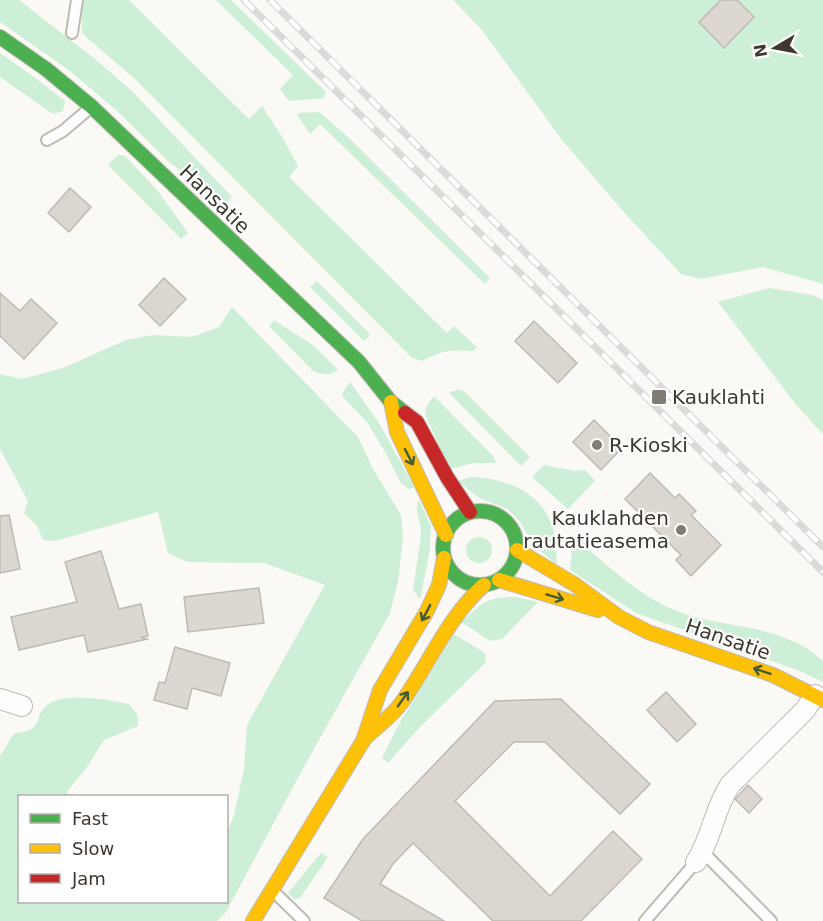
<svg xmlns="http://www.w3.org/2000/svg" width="823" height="921" viewBox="0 0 823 921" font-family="'DejaVu Sans',sans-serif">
<rect width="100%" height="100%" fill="#fbf9f6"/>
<g fill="#cdeed7">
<path d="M0,0h19l76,59 37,32 100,106 -7,7 -55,-41 -54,-53 -46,-39 -70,-49z"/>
<path d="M81,0h48l120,119 13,-13 19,29 17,31 -9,11 158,156 7,-7 23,21 -4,4c-24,-1 -29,-1 -51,10l-10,-3 -276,-278 -51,-44 -3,-4z"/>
<path d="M216,0h15l95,92 -2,6 -35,3 -9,-12 13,-14z"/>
<path d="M453,0h370v284l-60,-17 -62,12 -20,-5 -59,-64 -60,-70 -80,-110z"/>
<path d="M0,53l30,21 35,27 -2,10 -10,3 -53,-37z"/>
<path d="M319,112l29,25 142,141 -5,6 -165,-160 -10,10 -13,-19 2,-2z"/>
<path d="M118,155l7,1 32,34 31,43 -7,6 -73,-74z"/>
<path d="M317,281l52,52v4l-5,4 -54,-54z"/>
<path d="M769,288l44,7 10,5v134l-26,-28 -79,-104z"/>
<path d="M232,307l126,130 15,32 28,46 2,22 -5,45 -8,31 -90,161 -74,138 -9,9h-217v-165l14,-23c33,-2 17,-18 36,-30 18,-11 59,-3 79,1l8,10 1,12 -34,14 -17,27 -20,25 2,4h-49v106h206l1,-70 7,-16 10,-47 3,-44 78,-140 -61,-22 -77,-1 -19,-9 -10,-41 -103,29 -12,-1 -6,-14 -13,-13 4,-12 -28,-52v-75l21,5 42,-11 63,-28 27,-5 39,2 27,-10z"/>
<path d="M274,320l39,25 25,25c-9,6 -16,5 -25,1l-44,-45z"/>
<path d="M350,382l29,41 35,64 -5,2 -8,-6 -17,-33 -17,-28 -24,-25 -1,-4z"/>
<path d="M458,389l7,3 65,65 -9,9 -72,-73z"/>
<path d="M434,396l59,60 3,7h-23l-23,6 -25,-55 2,-9z"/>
<path d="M544,465l31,6 10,-1 10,11 -27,28 -36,-32z"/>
<path d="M471,477c34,1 70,14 82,51 3,12 3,24 4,37l-24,-20 -12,-22 -13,-14 -29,-11 -21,-17z"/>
<path d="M419,500l12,26 -1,23 -10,50 -7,-9 8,-55c1,-12 -8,-25 -2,-35z"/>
<path d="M570,533c31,27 68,63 107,78 38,15 82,13 120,32 9,4 18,11 26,18v21l-23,-11 -164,-58 -66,-43 2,-21z"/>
<circle cx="479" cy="550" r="13"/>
<path d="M515,597l23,5 -36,37 -12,2 -29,-19c19,-17 26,-26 54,-25z"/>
<path d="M454,634l28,17 4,4 -1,8 -67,66 -30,34 -6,-5 17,-34z"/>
<path d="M321,853l7,4 -28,41 -6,1 -6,-6z"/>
</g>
<g fill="#dcd8d1" stroke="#bebab3" stroke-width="1.5">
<path d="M721,0h16l17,17 -30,31 -25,-26z"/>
<path d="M70,188l21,19 -22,25 -21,-19z"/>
<path d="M164,278l22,21 -26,27 -21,-21z"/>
<path d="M0,293l20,18 11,-12 26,24 -33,36 -24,-23z"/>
<path d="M534,321l43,42 -19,20 -43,-42z"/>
<path d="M594,420l28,28 -21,22 -28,-28z"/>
<path d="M650,473l25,25 4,-4 17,17 -5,4 30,30 -30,31 -15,-16 5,-5 -56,-56z"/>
<path d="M9,515l11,54 -20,4v-57z"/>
<path d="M101,551l18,58 22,-5 7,32 -7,1 6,2 -59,13 -4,-17 -65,15 -8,-33 66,-15 -12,-40z"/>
<path d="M259,588l5,35 -76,9 -4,-35z"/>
<path d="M175,647l55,16 -9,33 -29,-8 -5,21 -33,-9 5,-18 6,1z"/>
<path d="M666,692l30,32 -19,18 -30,-32z"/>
<path d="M561,699l89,85 -30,30 -75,-72h-31l-59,59 95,95 63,-65 29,28 -61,62h-88l-80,-78 -20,21 -13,20 64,37h-82l-38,-23 39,-59 132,-138z"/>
<path d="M748,785l14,14 -13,14 -14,-14z"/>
</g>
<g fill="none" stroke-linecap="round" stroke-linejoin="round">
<g stroke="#bebab3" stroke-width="14">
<g id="lane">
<path d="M72,33l5,-33"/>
<path d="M47,140l16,-9 27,-23"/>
<path d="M703,852l68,69"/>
<path d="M272,890l32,31"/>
<path d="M645,921l51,-59"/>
</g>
</g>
<g stroke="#bebab3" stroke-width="22">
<g id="street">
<path d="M0,699l22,7"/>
<path d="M696,862c16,-24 18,-53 34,-77l75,-75 10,-15"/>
</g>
</g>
<g stroke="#bebab3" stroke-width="16">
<g id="fast">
<path d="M0,37l46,32 46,38 267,255 32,40 14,11"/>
<circle cx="480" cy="548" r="37"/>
</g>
</g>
<g stroke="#bebab3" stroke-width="16">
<g id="slow">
<path d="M391,402l6,30 49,103"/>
<path d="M517,550l57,34 45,33 29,15 125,43 50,25"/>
<path d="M499,580l99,30"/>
<path d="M366,737c12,-11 27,-22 36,-35 28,-40 46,-85 82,-117"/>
<path d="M253,921l110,-180 17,-51 47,-79 12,-26 5,-27"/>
</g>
</g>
<g stroke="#bebab3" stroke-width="16">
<path id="jam" d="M405,413l12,9 30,55 23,35"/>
</g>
<use href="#lane" stroke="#fefefe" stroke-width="10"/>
<use href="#street" stroke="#fefefe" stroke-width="20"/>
<use href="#fast" stroke="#4caf50" stroke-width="14"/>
<use href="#slow" stroke="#ffc107" stroke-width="14"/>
<use href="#jam" stroke="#c62828" stroke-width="14"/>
<g stroke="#dbdad8" stroke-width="7">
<g id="rail">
<path d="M244,0l579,572"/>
<path d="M270,0l553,547"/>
</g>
</g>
<use href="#rail" stroke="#fff" stroke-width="4.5" stroke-dasharray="14" stroke-linecap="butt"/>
</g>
<defs><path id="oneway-shaft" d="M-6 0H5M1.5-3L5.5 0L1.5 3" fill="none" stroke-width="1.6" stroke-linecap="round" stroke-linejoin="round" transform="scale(1.5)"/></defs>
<g stroke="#425b38">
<use href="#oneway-shaft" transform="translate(409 457) rotate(63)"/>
<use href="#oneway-shaft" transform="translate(555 597) rotate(17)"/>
<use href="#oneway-shaft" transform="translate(426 613) rotate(118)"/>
<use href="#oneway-shaft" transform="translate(762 671) rotate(-161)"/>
<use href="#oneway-shaft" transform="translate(403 699) rotate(-55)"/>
</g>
<g fill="#807b73" stroke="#fff" stroke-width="2">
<rect x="651" y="389" width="16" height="16" rx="3"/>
<circle cx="597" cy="445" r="6"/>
<circle cx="681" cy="530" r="6"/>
</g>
<g text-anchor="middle" stroke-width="4.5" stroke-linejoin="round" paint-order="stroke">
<g font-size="20" fill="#3e372d" stroke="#fff">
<text transform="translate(215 199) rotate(44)" y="7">Hansatie</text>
<text transform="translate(728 639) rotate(19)" y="7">Hansatie</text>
</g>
<g font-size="20" fill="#3e372d" stroke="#fff" text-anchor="start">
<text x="672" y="404">Kauklahti</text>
<text x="609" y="452">R-Kioski</text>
<text x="669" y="525" text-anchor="end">Kauklahden<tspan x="669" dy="23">rautatieasema</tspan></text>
</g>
</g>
<rect x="18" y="795" width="210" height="108" fill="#ffffff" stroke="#b2afab" stroke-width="1.5"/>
<rect x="30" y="814" width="30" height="9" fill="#4caf50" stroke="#b2afab" stroke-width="1.5"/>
<text x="72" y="825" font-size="18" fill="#3e372d">Fast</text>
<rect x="30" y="844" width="30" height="9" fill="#ffc107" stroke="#b2afab" stroke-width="1.5"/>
<text x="72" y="855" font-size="18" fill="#3e372d">Slow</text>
<rect x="30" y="874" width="30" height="9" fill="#c62828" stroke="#b2afab" stroke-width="1.5"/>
<text x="72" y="885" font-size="18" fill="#3e372d">Jam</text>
<g transform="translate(775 48) rotate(260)" stroke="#ffffff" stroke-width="4.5" paint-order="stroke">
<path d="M0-4.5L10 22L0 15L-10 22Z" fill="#3e372d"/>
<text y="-9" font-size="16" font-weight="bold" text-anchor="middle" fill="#3e372d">N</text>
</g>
</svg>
